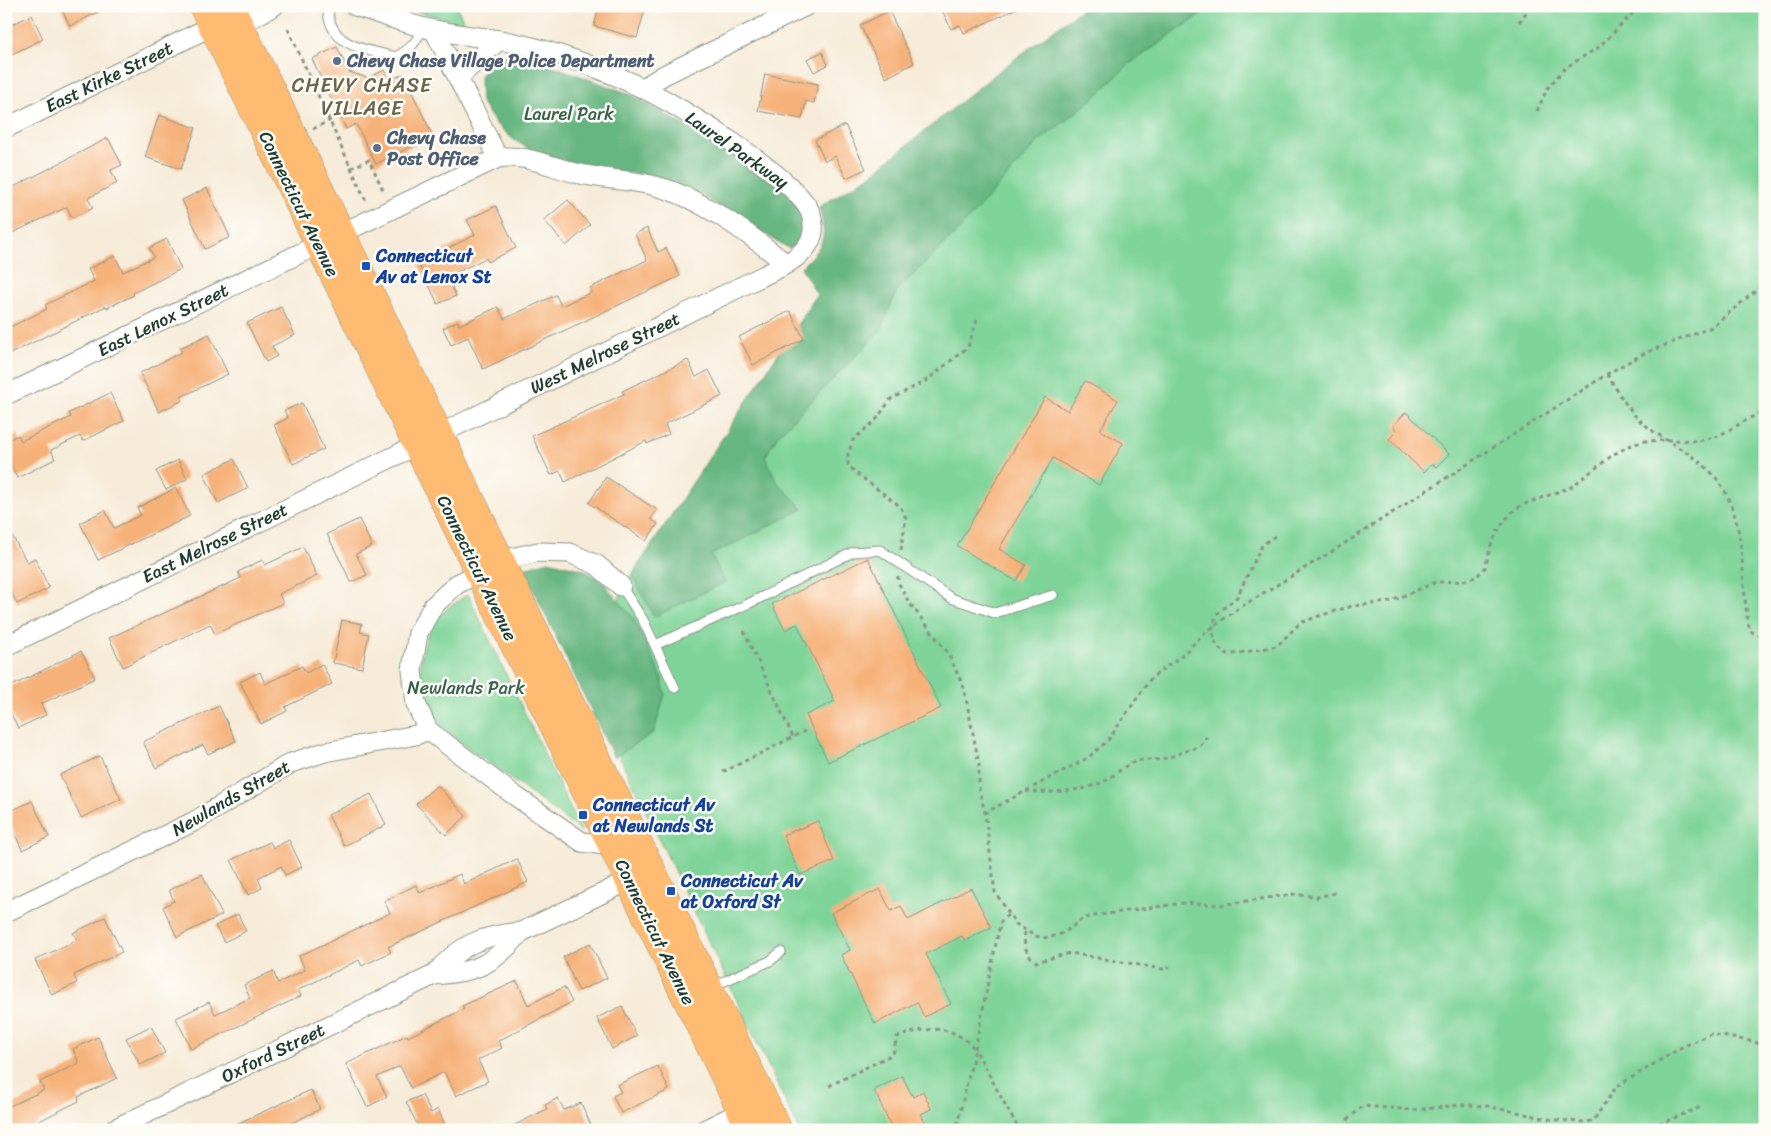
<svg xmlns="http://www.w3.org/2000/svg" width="1771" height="1136" viewBox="0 0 1771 1136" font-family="Sriracha,sans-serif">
<rect width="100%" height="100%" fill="#fdfcf7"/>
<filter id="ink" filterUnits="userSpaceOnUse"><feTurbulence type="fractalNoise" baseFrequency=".02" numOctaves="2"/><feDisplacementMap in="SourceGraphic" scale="10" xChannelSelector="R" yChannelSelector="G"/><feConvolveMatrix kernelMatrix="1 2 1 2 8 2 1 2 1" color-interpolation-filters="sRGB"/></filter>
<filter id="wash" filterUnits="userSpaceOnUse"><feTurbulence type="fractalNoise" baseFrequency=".0096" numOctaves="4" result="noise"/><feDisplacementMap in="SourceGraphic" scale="20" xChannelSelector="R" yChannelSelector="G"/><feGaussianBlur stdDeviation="1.12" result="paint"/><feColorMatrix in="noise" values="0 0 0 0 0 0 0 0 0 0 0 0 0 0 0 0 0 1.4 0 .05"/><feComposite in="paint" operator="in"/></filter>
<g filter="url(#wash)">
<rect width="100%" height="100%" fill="#f6ebd8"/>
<g fill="#7ed498" stroke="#4e8866">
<path d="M398,6h58l10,19z"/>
<path d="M1213,6h552v1124h-966l-221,-460 54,-95 185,-280 312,-231z"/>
<path d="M468,594l113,237c-31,-23 -62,-46 -93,-69 -19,-14 -44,-29 -57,-50 -18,-27 -12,-73 9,-97 8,-8 18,-14 28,-21z"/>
</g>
<g fill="#66b680" stroke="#427a5a">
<path d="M1086,6h127l-84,58 -36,35 -55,43 -83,92 -58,56 -16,40 -103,105 -13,22 13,26 25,26 -92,46 14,27 -71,35 -22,-42 185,-280 -16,-28c23,-23 27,-26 18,-60l50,-31 134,-108z"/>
<path d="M509,54l38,10 83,30 104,60 54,37 17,24 -4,21 -11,13 -89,-54 -25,-12 -24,-8 -43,-4 -33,-7 -45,-14 -17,-10 -18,-16 -15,-22 -1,-26 12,-15z"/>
<path d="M549,561l35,9 18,11 31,37 28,58 4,18 -11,38 -40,26 -91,-190z"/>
</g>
<g id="blocks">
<g fill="#f6b178">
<path d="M60,6h50l-40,20z"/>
<path d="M599,6h47l-9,32 -43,-12z"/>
<path d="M949,6h73l-58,27 -4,-8 -9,4 -9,-19z"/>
<path d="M889,11l25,52 -28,15 -26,-53z"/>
<path d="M32,15l11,24 -37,18v-30z"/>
<path d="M337,47l12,25 19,6 16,-8 6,10 13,-6 30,62 -57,28 -20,-40 -10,5 -34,-70z"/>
<path d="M822,52l6,13 -14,7 -7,-13z"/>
<path d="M765,74l53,10 -4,19 -8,-2 -4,18 -44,-8z"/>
<path d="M159,115l37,13 -15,41 -36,-12z"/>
<path d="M845,125l21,44 -20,9 -11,-22 -10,5 -10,-21z"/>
<path d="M108,138l14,27 -11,5 6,13 -29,15 5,10 -21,10 -5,-11 -61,29v-45z"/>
<path d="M207,188l23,49 -25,12 -23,-49z"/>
<path d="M568,200l22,25 -24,21 -22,-26z"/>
<path d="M496,206l20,42 -28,14 -2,-4 -39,19 9,19 -18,8 -20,-41 57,-28 -8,-15z"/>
<path d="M647,228l11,24 8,-4 14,28 -197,93 -15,-32 -17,8 -8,-17 15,-7 1,4 39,-18 6,12 52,-24 5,11 31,-14 -2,-4 57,-28 -12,-26z"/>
<path d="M167,239l14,30 -48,24 1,2 -27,13 -1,-2 -100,50v-27l41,-20 -2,-4 49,-24 -6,-12 27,-13 8,16 31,-15 -5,-9z"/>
<path d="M281,307l14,28 -23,11 5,10 -11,6 -19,-39z"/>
<path d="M790,311l14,28 -51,26 -14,-28z"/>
<path d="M209,334l19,40 -47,23 2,3 -24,12 -19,-39 42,-21 -2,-4z"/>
<path d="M688,360l8,17 13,-7 13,26 -57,28 4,10 -22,10 -1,-3 -81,41 -5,-11 -9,4 -19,-39 92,-42 -2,-3z"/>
<path d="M1085,381l33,19 -18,30 23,13 -24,42 -46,-27 -54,91 27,16 -10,16 -59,-35 88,-149 23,14z"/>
<path d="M110,393l14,28 -41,20 -3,-5 -29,14 4,9 -38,19 -11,-22v-15l12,-6 3,6 50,-24 -2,-4z"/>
<path d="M302,403l22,46 -31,15 -19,-39 14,-7 -4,-7z"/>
<path d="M1406,412l43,42 -13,13 -4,-3 -8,8 -35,-33 8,-8 -4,-5z"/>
<path d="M234,459l14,29 -30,15 -14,-29z"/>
<path d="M178,460l9,19 -21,11 -10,-19z"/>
<path d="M606,477l51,33 -6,9 7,5 -12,17 -57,-38z"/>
<path d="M176,488l14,28 -92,44 -18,-37 25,-13 9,18 27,-13 -4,-7z"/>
<path d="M359,519l13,27 -16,8 11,21 -16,7 -24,-48z"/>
<path d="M6,525l21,37 8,-4 14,30 -32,16 -11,-22z"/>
<path d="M303,547l14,29 -38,18 4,9 -68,31 -5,-10 -87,43 -14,-29 132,-60 -3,-6 24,-12 3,5z"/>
<path d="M868,558l73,150 -113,54 -22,-47 29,-14 -38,-77 -12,6 -13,-26z"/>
<path d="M342,620l20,4 -2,8 9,2 -7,34 -29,-5z"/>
<path d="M81,651l14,27 -54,26 5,11 -28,13 -12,-24v-15z"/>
<path d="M322,664l10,20 -47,23 2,4 -26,13 -21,-42 20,-10 5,12 37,-18 4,7z"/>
<path d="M219,706l17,35 -28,13 -5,-9 -47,23 -13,-26z"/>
<path d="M100,756l21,43 -40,19 -21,-43z"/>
<path d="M437,785l29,31 -20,19 -30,-31z"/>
<path d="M371,794l15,31 -42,21 -16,-31z"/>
<path d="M32,801l17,36 -27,13 -16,-37z"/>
<path d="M818,821l16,40 -34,14 -17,-40z"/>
<path d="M289,840l13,27 -17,8 -4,-9 -23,12 4,10 -14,7 -17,-35 39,-18 3,6z"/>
<path d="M517,859l11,23 -140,65 3,5 -29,14 -3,-6 -61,30 3,6 -110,53 -15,-31 33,-16 6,12 35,-16 -6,-13 29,-14 5,12 27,-13 -6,-14 91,-43 -6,-12 32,-16 4,8 40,-19 4,10z"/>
<path d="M202,874l20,41 -45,22 -14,-30 11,-6 -5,-11z"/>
<path d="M971,888l20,39 -26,14 -3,-5 -36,18 25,50 -27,13 -7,-15 -42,22 -34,-69 9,-5 -19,-37 49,-24 11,22 10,-5 7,14z"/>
<path d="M238,914l8,17 -22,11 -9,-16z"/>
<path d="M105,917l17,35 -48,23 3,8 -25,12 -17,-35 42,-20 -4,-7z"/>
<path d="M590,943l17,35 -28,13 -16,-34z"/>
<path d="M517,981l11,24 36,-18 8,15 -74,39 4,7 -24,12 10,21 -32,15 -12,-24 -33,16 -11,-22 -23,11 10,20 -20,10 -21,-43 61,-29 1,2 56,-28 -2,-3z"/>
<path d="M622,1006l15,30 -25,13 -15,-31z"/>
<path d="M151,1026l14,27 -25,12 -14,-27z"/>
<path d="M98,1037l19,41 -39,19 1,4 -42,21 1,3 -11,5h-21v-22l38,-18 -4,-8 39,-19 -6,-14z"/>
<path d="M658,1066l11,24 -48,23 -8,-17 8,-4 -4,-7z"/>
<path d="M902,1076l11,21 10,-6 8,18 -10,5 8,16h-36l-19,-40z"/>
<path d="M311,1090l9,19 -42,21h-55z"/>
<path d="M422,1095l9,18 7,-4 9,21h-27l-14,-28z"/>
<path d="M558,1098l6,12 17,-7 12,27h-88l42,-21 -2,-4z"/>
</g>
</g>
</g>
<g filter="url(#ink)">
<use href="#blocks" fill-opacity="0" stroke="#8a9486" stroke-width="1"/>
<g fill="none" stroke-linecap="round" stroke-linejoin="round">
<g stroke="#8a9486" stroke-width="11">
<g id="service">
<path d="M332,6l-4,7c5,35 38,36 67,44 15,-7 21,-14 28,-30"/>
<path d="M621,586l22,34 32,68"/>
<path d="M655,645l95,-42 103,-51 27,-2 71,48 44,15 58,-18"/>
<path d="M711,987l59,-26 11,-9"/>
</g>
</g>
<g stroke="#8a9486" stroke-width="21">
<g id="minor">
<path d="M434,30l64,128"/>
<path d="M459,77l39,-36"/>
<path d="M643,88l21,-13 142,-69"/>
<path d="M6,128l206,-102 27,-1 35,-19"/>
<path d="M6,395l492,-237c26,-5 53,9 78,15 27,7 56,6 83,14 41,11 94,49 127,77"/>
<path d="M6,646l775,-379c20,-11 39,-26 30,-53 -11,-34 -133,-109 -169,-126 -34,-17 -73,-31 -110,-41 -31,-9 -65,-10 -97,-17 -27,-5 -54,-16 -80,-24"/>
<path d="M613,846l-31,-4 -71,-49 -83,-63 -12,-26 -4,-34 6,-37 15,-27 24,-22 54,-26 27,-6 32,1 27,12 24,21"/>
<path d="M6,912l189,-91 96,-58 34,-11 91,-17 12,-5"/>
<path d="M434,975c43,-3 59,-10 87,-43"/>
<path d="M112,1130l322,-155c25,-30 48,-40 87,-43l118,-56"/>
<path d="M704,1130l47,-23"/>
</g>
</g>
<g stroke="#8a9486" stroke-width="29">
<g id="primary">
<path d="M203,6l548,1124"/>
<path d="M230,6l548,1124"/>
</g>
</g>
<g stroke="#8a9486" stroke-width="3" stroke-dasharray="4 4" stroke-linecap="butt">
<path d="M1519,22l12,-16"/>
<path d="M288,29l78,172"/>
<path d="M1537,111l10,-22 18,-21 34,-21 41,-41"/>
<path d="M313,129l25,-13"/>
<path d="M351,168l18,-8 15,32"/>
<path d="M1607,374c11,17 20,36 36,49 31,27 68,34 86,77 18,41 11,88 21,131l11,5 4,-1"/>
<path d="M1275,536l-13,9 -25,52 -21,18 -3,12 1,12 4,9 11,7 48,-9 23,-23 19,-7 33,-10 37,-4 47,-20 27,-1 13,-4 9,-9 6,-23 9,-18 12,-15 10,-7 49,-18 43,-33 17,-9 14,-4 24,-1 30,1 19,-5 47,-26"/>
<path d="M901,550l5,-32 -6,-12 -43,-32 -9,-9v-11l5,-14 23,-20 15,-21 36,-19 41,-33 9,-27"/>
<path d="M898,576v6l10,19 40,52 16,35 15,76v24l6,25"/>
<path d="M744,631l49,106"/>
<path d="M723,772l82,-41"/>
<path d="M1026,791c19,3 59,0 77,-9 10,-5 18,-14 29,-19 10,-5 20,-2 30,-4 13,-3 24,-9 37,-12l8,-10"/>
<path d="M1335,893l-18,4 -24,-3 -72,11 -38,-2 -90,13 -11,3 -18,14 -16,5 -13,-2 -19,-12 -21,-32 -10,-79 104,-56 20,-18 42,-61 29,-21 27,-26 32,-23 97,-59 276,-178 33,-18 67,-26 53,-44"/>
<path d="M1008,915l-6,4 -4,14 -23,116 44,81"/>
<path d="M1025,932c-2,13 1,22 11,30l34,-9 92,16 8,-2"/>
<path d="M829,1086l64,-32 4,-17c31,-10 54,-14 78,12l-19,81"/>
<path d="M1347,1120l16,-14 51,4 49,-5 24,1 62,13 30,3 14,-1 23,-34 66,-40 29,-13 44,8 10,4"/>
<path d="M1644,1130l57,-23"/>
</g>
<use href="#service" stroke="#fff" stroke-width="9"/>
<use href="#minor" stroke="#fff" stroke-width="19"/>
<use href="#primary" stroke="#febb71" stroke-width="28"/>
</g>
</g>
<g fill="#5c6f8a" stroke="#fdfcf7" stroke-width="2">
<circle cx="337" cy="61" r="5"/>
<circle cx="377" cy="148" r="5"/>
</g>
<g fill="#1a4fb4" stroke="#fdfcf7" stroke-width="2">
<rect x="361" y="261" width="10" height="10" rx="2.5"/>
<rect x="578" y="810" width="10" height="10" rx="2.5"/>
<rect x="666" y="886" width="10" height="10" rx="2.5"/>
</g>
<g text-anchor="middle" stroke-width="5" stroke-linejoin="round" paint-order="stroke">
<g font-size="18" font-weight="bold" fill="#4e5e75" stroke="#fdfcf7" text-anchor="start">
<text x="347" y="67">Chevy Chase Village Police Department</text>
<text x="387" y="144">Chevy Chase<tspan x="387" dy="21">Post Office</tspan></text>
</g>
<g font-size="18" fill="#1f3d34" stroke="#fdfcf7">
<text transform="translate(109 77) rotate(-26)" y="6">East Kirke Street</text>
<text transform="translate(737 150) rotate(35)" y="6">Laurel Parkway</text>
<text transform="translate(299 204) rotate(64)" y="6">Connecticut Avenue</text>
<text transform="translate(163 320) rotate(-26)" y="6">East Lenox Street</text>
<text transform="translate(605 353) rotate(-26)" y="6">West Melrose Street</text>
<text transform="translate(215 543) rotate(-26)" y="6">East Melrose Street</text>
<text transform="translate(477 568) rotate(64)" y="6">Connecticut Avenue</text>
<text transform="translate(231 798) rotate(-30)" y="6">Newlands Street</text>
<text transform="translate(655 932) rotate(64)" y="6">Connecticut Avenue</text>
<text transform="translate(273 1053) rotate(-26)" y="6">Oxford Street</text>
</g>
<g font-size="18" fill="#37634d" stroke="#fdfcf7">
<text x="569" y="120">Laurel Park</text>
<text x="466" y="694">Newlands Park</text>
</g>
<g font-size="18" font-weight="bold" fill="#164399" stroke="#fdfcf7" text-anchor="start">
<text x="376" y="262">Connecticut<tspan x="376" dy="21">Av at Lenox St</tspan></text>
<text x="593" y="811">Connecticut Av<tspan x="593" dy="21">at Newlands St</tspan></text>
<text x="681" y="887">Connecticut Av<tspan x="681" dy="21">at Oxford St</tspan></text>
</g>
<g font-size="20" letter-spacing="1" fill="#6a664c" stroke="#fdfcf7">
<text x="362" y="92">CHEVY CHASE<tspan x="362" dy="23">VILLAGE</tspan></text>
</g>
</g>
<rect width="1771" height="1136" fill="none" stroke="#fdfcf7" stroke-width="25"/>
</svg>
